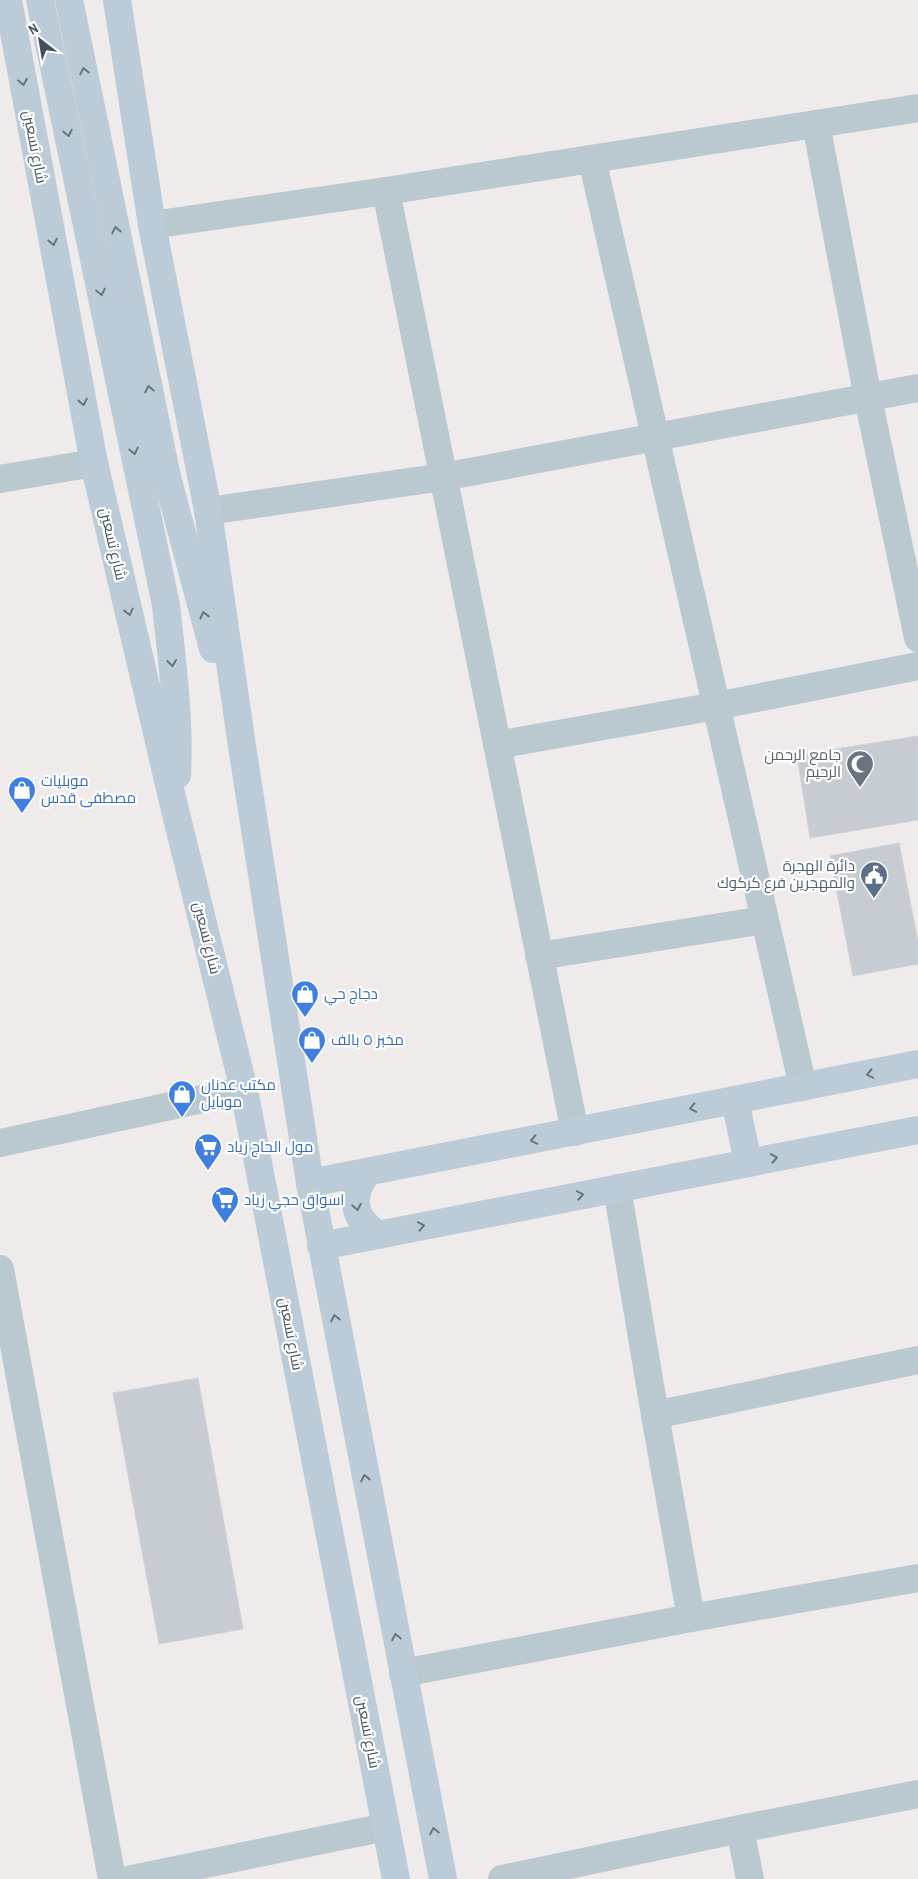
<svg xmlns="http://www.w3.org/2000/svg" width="918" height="1879" viewBox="0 0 918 1879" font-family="'Archivo Narrow',Cairo,sans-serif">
<rect width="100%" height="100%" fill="#efebeb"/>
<g fill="#c7ccd2" stroke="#cfd2d9">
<path d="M918,736v84l-108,18 -13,-83z"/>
<path d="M899,843l19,99v22l-65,12 -23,-120z"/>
<path d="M198,1378l45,251 -84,15 -46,-251z"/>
</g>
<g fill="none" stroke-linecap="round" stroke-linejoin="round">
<g stroke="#bac8d0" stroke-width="28">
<path d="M816,124l52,274 50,240"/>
<path d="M592,159l211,928"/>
<path d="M386,191l189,941"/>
<path d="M152,225l234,-34 532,-83"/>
<path d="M0,479l94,-16"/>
<path d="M208,511l235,-34 475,-89"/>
<path d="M497,745l219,-39 202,-40"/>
<path d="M539,956l225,-36"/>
<path d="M0,1143l244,-53"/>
<path d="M617,1188l38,227"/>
<path d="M0,1269l112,610"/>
<path d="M691,1618l-36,-203 263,-55"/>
<path d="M403,1673l288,-55 227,-40"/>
<path d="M740,1829l10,50"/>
<path d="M132,1879l254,-52"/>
<path d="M502,1879l238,-50 178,-35"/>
</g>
<g stroke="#bbcbd8" stroke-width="28">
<path d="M8,0l86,463 81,347 69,280 152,789"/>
<path d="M40,0l126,605c6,56 14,113 11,170"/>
<path d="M69,0l98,477 46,172"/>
<path d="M117,0l35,225 56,286 34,235 68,437 133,696"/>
<path d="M735,1100l13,63"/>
<path d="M366,1174c-17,24 -13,45 13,61"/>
<path d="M310,1183l608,-119"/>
<path d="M321,1246l597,-116"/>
</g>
</g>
<defs><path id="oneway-chevron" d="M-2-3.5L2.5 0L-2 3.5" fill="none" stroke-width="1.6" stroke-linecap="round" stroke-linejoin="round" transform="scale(1.25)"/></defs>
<g stroke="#667680">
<use href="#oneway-chevron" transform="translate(84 71) rotate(-102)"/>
<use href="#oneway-chevron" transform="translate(23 82) rotate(79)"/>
<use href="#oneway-chevron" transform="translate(68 133) rotate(78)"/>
<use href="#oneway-chevron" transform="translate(116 230) rotate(-102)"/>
<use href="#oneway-chevron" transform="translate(53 242) rotate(79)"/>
<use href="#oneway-chevron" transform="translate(101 292) rotate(78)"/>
<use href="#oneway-chevron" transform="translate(149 389) rotate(-102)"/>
<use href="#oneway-chevron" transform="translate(83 402) rotate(79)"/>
<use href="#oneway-chevron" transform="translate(134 451) rotate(78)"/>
<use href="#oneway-chevron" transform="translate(129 612) rotate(77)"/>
<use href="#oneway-chevron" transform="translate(204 615) rotate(-104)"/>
<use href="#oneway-chevron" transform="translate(172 663) rotate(84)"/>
<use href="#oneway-chevron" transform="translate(870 1074) rotate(169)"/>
<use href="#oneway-chevron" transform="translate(693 1108) rotate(169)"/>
<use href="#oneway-chevron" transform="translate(534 1140) rotate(169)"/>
<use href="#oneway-chevron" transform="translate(774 1158) rotate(-11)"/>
<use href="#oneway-chevron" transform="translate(580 1195) rotate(-11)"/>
<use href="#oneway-chevron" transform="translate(357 1207) rotate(79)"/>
<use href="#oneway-chevron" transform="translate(421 1226) rotate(-11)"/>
<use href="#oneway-chevron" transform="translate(335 1318) rotate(-101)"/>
<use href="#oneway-chevron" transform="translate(365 1478) rotate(-101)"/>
<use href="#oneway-chevron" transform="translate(396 1637) rotate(-101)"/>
<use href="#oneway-chevron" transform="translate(434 1831) rotate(-101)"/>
</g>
<defs>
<g id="mosque-pin" transform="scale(1.4375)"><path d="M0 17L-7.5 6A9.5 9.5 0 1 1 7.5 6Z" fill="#6b7280" stroke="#fff"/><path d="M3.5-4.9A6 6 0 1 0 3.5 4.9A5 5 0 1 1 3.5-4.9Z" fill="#fff"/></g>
<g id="shop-pin" transform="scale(1.4375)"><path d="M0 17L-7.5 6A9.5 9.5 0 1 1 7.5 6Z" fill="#3f7fe0" stroke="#fff"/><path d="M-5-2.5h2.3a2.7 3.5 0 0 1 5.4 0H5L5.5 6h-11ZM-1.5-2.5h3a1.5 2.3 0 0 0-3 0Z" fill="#fff"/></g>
<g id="civic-pin" transform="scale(1.4375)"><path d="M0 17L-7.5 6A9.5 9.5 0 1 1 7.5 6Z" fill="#5c6f8a" stroke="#fff"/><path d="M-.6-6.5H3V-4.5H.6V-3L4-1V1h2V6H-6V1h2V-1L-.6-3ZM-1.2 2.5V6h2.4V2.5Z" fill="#fff"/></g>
<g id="supermarket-pin" transform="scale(1.4375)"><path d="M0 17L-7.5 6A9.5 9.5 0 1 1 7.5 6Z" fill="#3f7fe0" stroke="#fff"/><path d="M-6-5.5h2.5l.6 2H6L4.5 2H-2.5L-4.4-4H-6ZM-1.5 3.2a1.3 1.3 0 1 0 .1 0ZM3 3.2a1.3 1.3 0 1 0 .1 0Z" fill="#fff"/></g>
</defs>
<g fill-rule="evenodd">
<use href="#mosque-pin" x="860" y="764"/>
<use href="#shop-pin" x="22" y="790"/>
<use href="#civic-pin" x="874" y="875"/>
<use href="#shop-pin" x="305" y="994"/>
<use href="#shop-pin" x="312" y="1040"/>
<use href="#shop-pin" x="182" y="1094"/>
<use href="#supermarket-pin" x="208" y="1147"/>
<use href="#supermarket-pin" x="225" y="1200"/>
</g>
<g text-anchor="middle" stroke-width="4.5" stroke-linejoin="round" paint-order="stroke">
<g font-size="15" fill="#42515b" stroke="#fff">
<text transform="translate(35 147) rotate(79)" y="5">شارع تسعين</text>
<text transform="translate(113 544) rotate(77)" y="5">شارع تسعين</text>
<text transform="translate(207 938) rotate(76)" y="5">شارع تسعين</text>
<text transform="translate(291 1334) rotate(79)" y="5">شارع تسعين</text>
<text transform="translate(368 1732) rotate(79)" y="5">شارع تسعين</text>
</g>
<g font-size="15" fill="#5b616d" stroke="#fff" text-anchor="end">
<text x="841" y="760">جامع الرحمن<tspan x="841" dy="17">الرحيم</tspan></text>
</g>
<g font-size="15" fill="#366cbe" stroke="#fff" text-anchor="start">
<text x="41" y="786">موبليات<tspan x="41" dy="17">مصطفى قدس</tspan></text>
<text x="324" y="999">دجاج حي</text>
<text x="331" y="1045">مخبز ٥ بالف</text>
<text x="201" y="1090">مكتب عدنان<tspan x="201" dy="17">موبايل</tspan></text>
<text x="227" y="1152">مول الحاج زياد</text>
<text x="244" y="1205">اسواق حجي زياد</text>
</g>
<g font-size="15" fill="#4e5e75" stroke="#fff" text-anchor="end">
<text x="855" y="871">دائرة الهجرة<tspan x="855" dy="17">والمهجرين فرع كركوك</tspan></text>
</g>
</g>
<g transform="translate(40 40) rotate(329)" stroke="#ffffff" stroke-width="4" paint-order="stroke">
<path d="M0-4L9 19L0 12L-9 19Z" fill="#42515b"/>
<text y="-8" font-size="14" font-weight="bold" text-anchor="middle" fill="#42515b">N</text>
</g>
</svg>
